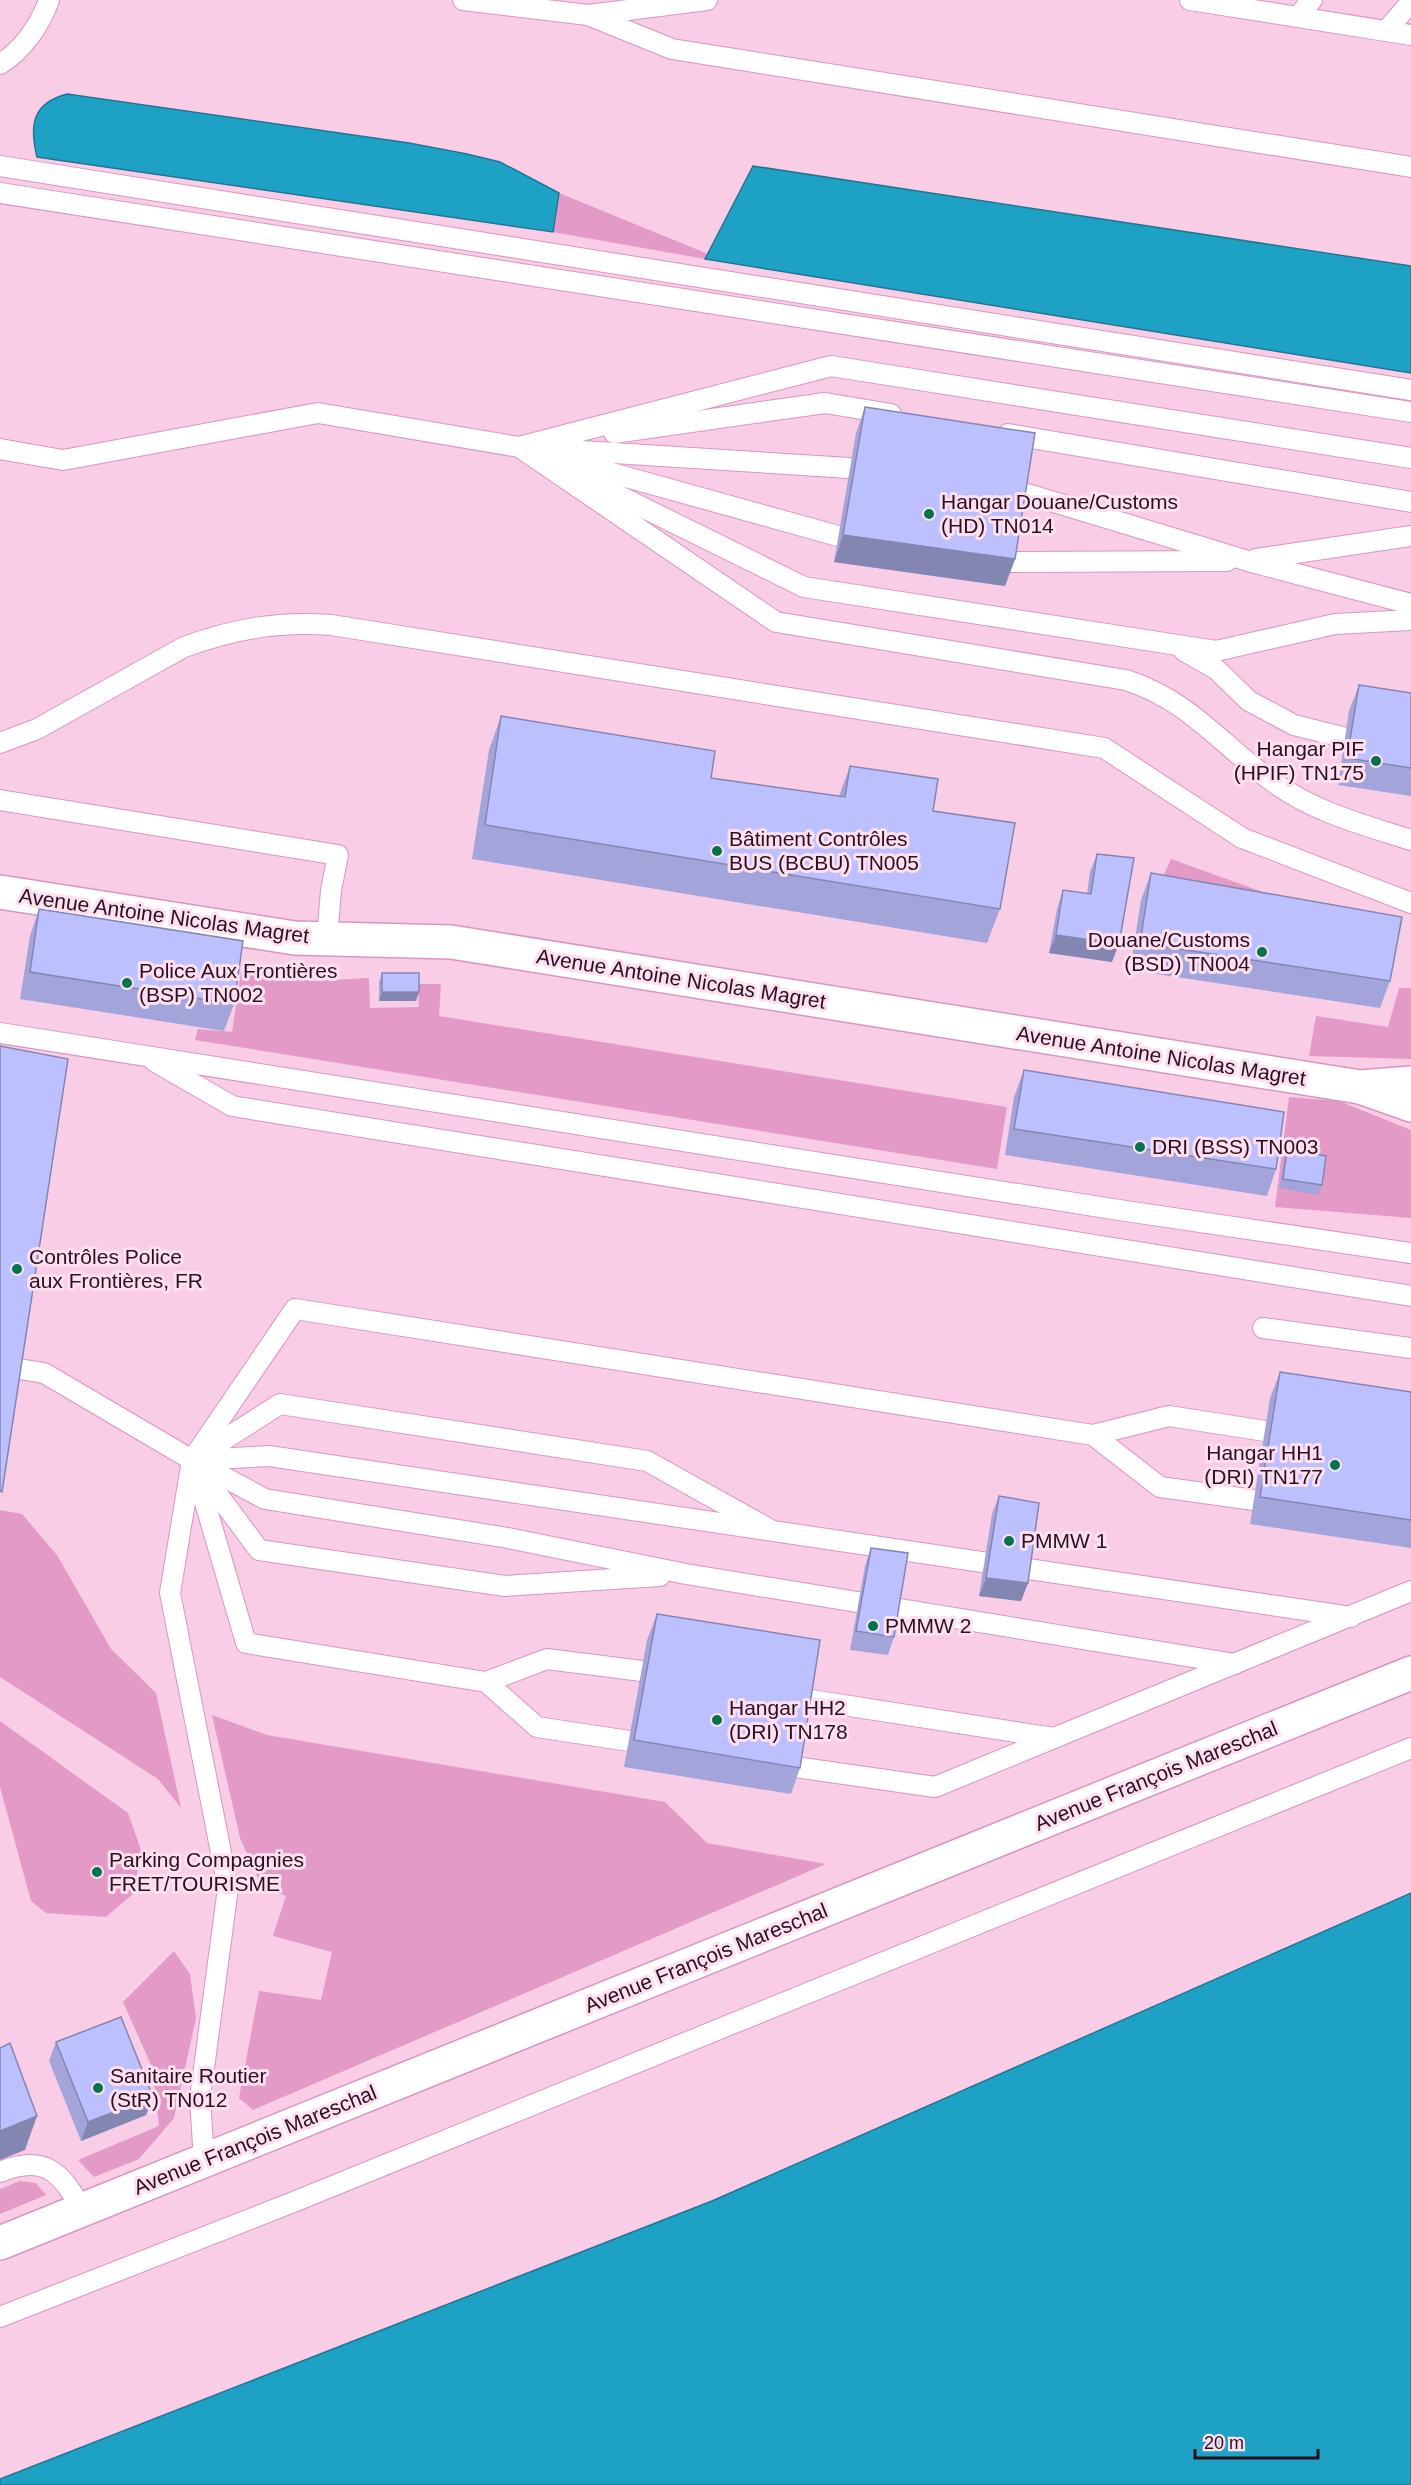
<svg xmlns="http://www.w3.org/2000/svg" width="1411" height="2485" viewBox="0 0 1411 2485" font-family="Arial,sans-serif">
<rect width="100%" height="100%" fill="#f9cde6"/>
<g fill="#e39ac7">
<path d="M559,193l149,61 -3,5 -152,-27z"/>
<path d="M1171,859l206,74 -221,-41z"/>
<path d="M241,972l75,9 53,-3 1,30 49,-1 -1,-23h23l-2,32 568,91 -10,62 -802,-129 3,-11 34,3z"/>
<path d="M1399,988h12v71l-102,-3 7,-40 72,11z"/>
<path d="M1289,1097l50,4 72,29v88l-136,-11z"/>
<path d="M0,1510l22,4 35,41 54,94 45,44 25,115 -23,-29 -158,-102z"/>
<path d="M212,1715l55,20 398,67 42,41 119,21 -573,246 -14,-12 20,-107 62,9 11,-48 -59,-16 13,-40 -25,-11 -21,-47z"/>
<path d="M0,1721l128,92 13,37 -7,43 -28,24 -60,-4 -15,-12 -31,-114z"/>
<path d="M174,1951l16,23 6,44 -22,100 -35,41 -45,18 -16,-17 81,-34 -7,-59 -29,-65z"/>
<path d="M20,2181l16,2 10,12 -46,19v-25z"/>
</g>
<g fill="#1da2c6" stroke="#217694" stroke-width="1.5">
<path d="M67,94l342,49 58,11 33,8 59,31 -6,39 -516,-75c-8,-33 -4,-54 30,-63z"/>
<path d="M753,166l658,100v107l-706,-114z"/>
<path d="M1411,1893v592h-1411v-6l712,-278z"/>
</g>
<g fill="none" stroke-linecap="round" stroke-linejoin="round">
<g stroke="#da95bf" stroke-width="22">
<g id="lane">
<path d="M463,0l125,15 119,-15"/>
<path d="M1190,0l221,35"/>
<path d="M588,15l84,34 739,118"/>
<path d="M1297,17l15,-17"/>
<path d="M1386,31l25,-29"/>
<path d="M0,64c23,-14 40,-39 49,-64"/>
<path d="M0,166l1411,224"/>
<path d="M0,193l1411,219"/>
<path d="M614,433l211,-30 66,11"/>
<path d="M1008,434l403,68"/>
<path d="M519,447l257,175 350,58c67,22 95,66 150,104 41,29 88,41 135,56"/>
<path d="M519,447l312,-81 580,92"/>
<path d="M0,449l63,11 255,-47 201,34 330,21"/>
<path d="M565,460l273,76"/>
<path d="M583,478l221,109 412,64 119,-27 76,-4"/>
<path d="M1021,492l227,69 163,43"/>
<path d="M1256,559l155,-23"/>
<path d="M1010,562l217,-1"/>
<path d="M1184,651l32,18 33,32 45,24 52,13"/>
<path d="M0,743l37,-14 147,-82c49,-18 94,-26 147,-22l773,123 138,90 169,65"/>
<path d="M0,800l338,55 -7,35 -4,49"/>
<path d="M0,1033l1119,177 292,43"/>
<path d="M154,1061l78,45 1179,190"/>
<path d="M1263,1328l148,20"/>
<path d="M19,1369l25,4 148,87 103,-151 798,126 76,-19 96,15"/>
<path d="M1093,1435l67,52 94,13"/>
<path d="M192,1460l73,39 243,39 178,36 549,90"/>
<path d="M195,1460l74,-4 1082,161"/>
<path d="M194,1465l52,178 240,39 61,-23 95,12"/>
<path d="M201,1472l58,78 246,36 155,-10"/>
<path d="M486,1682l51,45 92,14"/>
<path d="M805,1699l249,39 357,-147"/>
<path d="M795,1767l140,20 119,-49"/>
<path d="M204,2161l-4,-63 28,-210 -58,-295 22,-133 88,-56 367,57 124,69"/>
<path d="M0,2172c44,-18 62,0 82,38"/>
<path d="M0,2317l291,-114 1120,-455"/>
</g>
</g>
<g stroke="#da95bf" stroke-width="36">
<g id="street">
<path d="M0,892l295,46 156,4 909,145"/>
<path d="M1411,1083l-51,4 51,18"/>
<path d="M0,2243l1411,-570"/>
</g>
</g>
<use href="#lane" stroke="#fff" stroke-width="20"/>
<use href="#street" stroke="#fff" stroke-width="33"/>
</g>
<g fill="#a3a5da">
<path d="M865,407l150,152 -10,27 -171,-24 22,-129z"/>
<path d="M1359,685l52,8v103l-73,-11 11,-74z"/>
<path d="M501,716l210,62 128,18 11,-30 83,45 67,98 -13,34 -515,-84 17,-109z"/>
<path d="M1097,854l15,108 -63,-9 8,-44 6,-19 24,4 3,-22z"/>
<path d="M1151,873l239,108 -10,27 -250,-38 11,-70z"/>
<path d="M39,909l195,95 -10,27 -204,-32 10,-63z"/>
<path d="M382,973l34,28h-37v-19z"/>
<path d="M1024,1070l252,99 -9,27 -262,-41 9,-58z"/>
<path d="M1287,1150l35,35 -4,10 -39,-7 5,-29z"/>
<path d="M1280,1372l131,20v156l-161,-24 20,-126z"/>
<path d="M999,1496l29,87 -7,18 -42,-5 13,-82z"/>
<path d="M871,1548l23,89 -6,18 -38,-5 15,-84z"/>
<path d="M657,1614l143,154 -9,26 -167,-27 23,-127z"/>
<path d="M56,2042l97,55 -7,18 -65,26 -32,-80z"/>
</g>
<g fill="#8486b2">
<path d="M843,535l172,24 -10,27 -171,-24z"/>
<path d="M1056,935l63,9 -7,18 -63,-9z"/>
<path d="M382,992h37l-3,9h-37z"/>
<path d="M986,1578l42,5 -7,18 -42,-5z"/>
<path d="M153,2097l-7,18 -65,26 7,-19z"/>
<path d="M37,2116l-12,34 -25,10v-29z"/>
</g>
<g fill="#bdc0fe" stroke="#8486b2" stroke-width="1.5">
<path d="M865,407l170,26 -20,126 -172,-24z"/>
<path d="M1359,685l52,8v75l-64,-10z"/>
<path d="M501,716l214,35 -4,27 134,19 5,-31 88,13 -5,32 82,12 -15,86 -515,-84z"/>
<path d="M1097,854l37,4 -15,86 -63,-9 7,-45 28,4z"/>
<path d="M1151,873l251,44 -12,64 -250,-38z"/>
<path d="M39,909l204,32 -9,63 -204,-32z"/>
<rect x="382" y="973" width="37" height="19"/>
<path d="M0,1046l68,13 -66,433 -2,-1z"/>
<path d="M1024,1070l260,42 -8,57 -262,-40z"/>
<path d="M1287,1150l39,6 -4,29 -39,-6z"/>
<path d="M1280,1372l131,20v128l-151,-23z"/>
<path d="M999,1496l40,7 -11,80 -42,-5z"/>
<path d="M871,1548l37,5 -14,84 -38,-6z"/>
<path d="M657,1614l163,26 -20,128 -166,-28z"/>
<path d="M121,2017l32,80 -65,25 -32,-80z"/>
<path d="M10,2043l27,73 -37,15v-83z"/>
</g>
<g fill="#00744f" stroke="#fddff0" stroke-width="2">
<circle cx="929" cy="514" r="6"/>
<circle cx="1376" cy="761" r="6"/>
<circle cx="717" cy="851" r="6"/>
<circle cx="1262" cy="952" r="6"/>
<circle cx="127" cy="983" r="6"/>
<circle cx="1140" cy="1147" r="6"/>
<circle cx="17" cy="1269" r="6"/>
<circle cx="1335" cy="1465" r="6"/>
<circle cx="1009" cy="1541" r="6"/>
<circle cx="873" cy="1626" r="6"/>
<circle cx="717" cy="1720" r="6"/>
<circle cx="97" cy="1872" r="6"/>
<circle cx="98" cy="2088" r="6"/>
</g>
<g text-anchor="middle" stroke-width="6" stroke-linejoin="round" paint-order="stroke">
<g font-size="21" fill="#2a1121" stroke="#fddff0" text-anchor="start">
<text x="941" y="509">Hangar Douane/Customs<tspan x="941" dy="24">(HD) TN014</tspan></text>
<text x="1364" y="756" text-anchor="end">Hangar PIF<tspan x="1364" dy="24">(HPIF) TN175</tspan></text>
<text x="729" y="846">Bâtiment Contrôles<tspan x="729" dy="24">BUS (BCBU) TN005</tspan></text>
<text x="1250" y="947" text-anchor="end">Douane/Customs<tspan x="1250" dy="24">(BSD) TN004</tspan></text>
<text x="139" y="978">Police Aux Frontières<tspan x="139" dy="24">(BSP) TN002</tspan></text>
<text x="1152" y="1154">DRI (BSS) TN003</text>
<text x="29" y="1264">Contrôles Police<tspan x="29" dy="24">aux Frontières, FR</tspan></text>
<text x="1323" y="1460" text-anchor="end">Hangar HH1<tspan x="1323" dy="24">(DRI) TN177</tspan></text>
<text x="1021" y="1548">PMMW 1</text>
<text x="885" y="1633">PMMW 2</text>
<text x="729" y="1715">Hangar HH2<tspan x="729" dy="24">(DRI) TN178</tspan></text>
<text x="109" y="1867">Parking Compagnies<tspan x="109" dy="24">FRET/TOURISME</tspan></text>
<text x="110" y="2083">Sanitaire Routier<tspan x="110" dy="24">(StR) TN012</tspan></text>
</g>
<g font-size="21" fill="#2a1121" stroke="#fddff0">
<text transform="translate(164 916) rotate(8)" y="7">Avenue Antoine Nicolas Magret</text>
<text transform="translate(681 979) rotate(9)" y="7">Avenue Antoine Nicolas Magret</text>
<text transform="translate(1161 1056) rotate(9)" y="7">Avenue Antoine Nicolas Magret</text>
<text transform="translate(1156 1776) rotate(-22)" y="7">Avenue François Mareschal</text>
<text transform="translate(706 1958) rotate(-22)" y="7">Avenue François Mareschal</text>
<text transform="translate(255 2140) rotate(-22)" y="7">Avenue François Mareschal</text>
</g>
</g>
<path d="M1195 2449v9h123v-9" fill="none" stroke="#2a1121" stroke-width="3"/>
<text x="1204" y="2449" font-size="18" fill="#2a1121" stroke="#fddff0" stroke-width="4.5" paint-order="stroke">20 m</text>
</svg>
